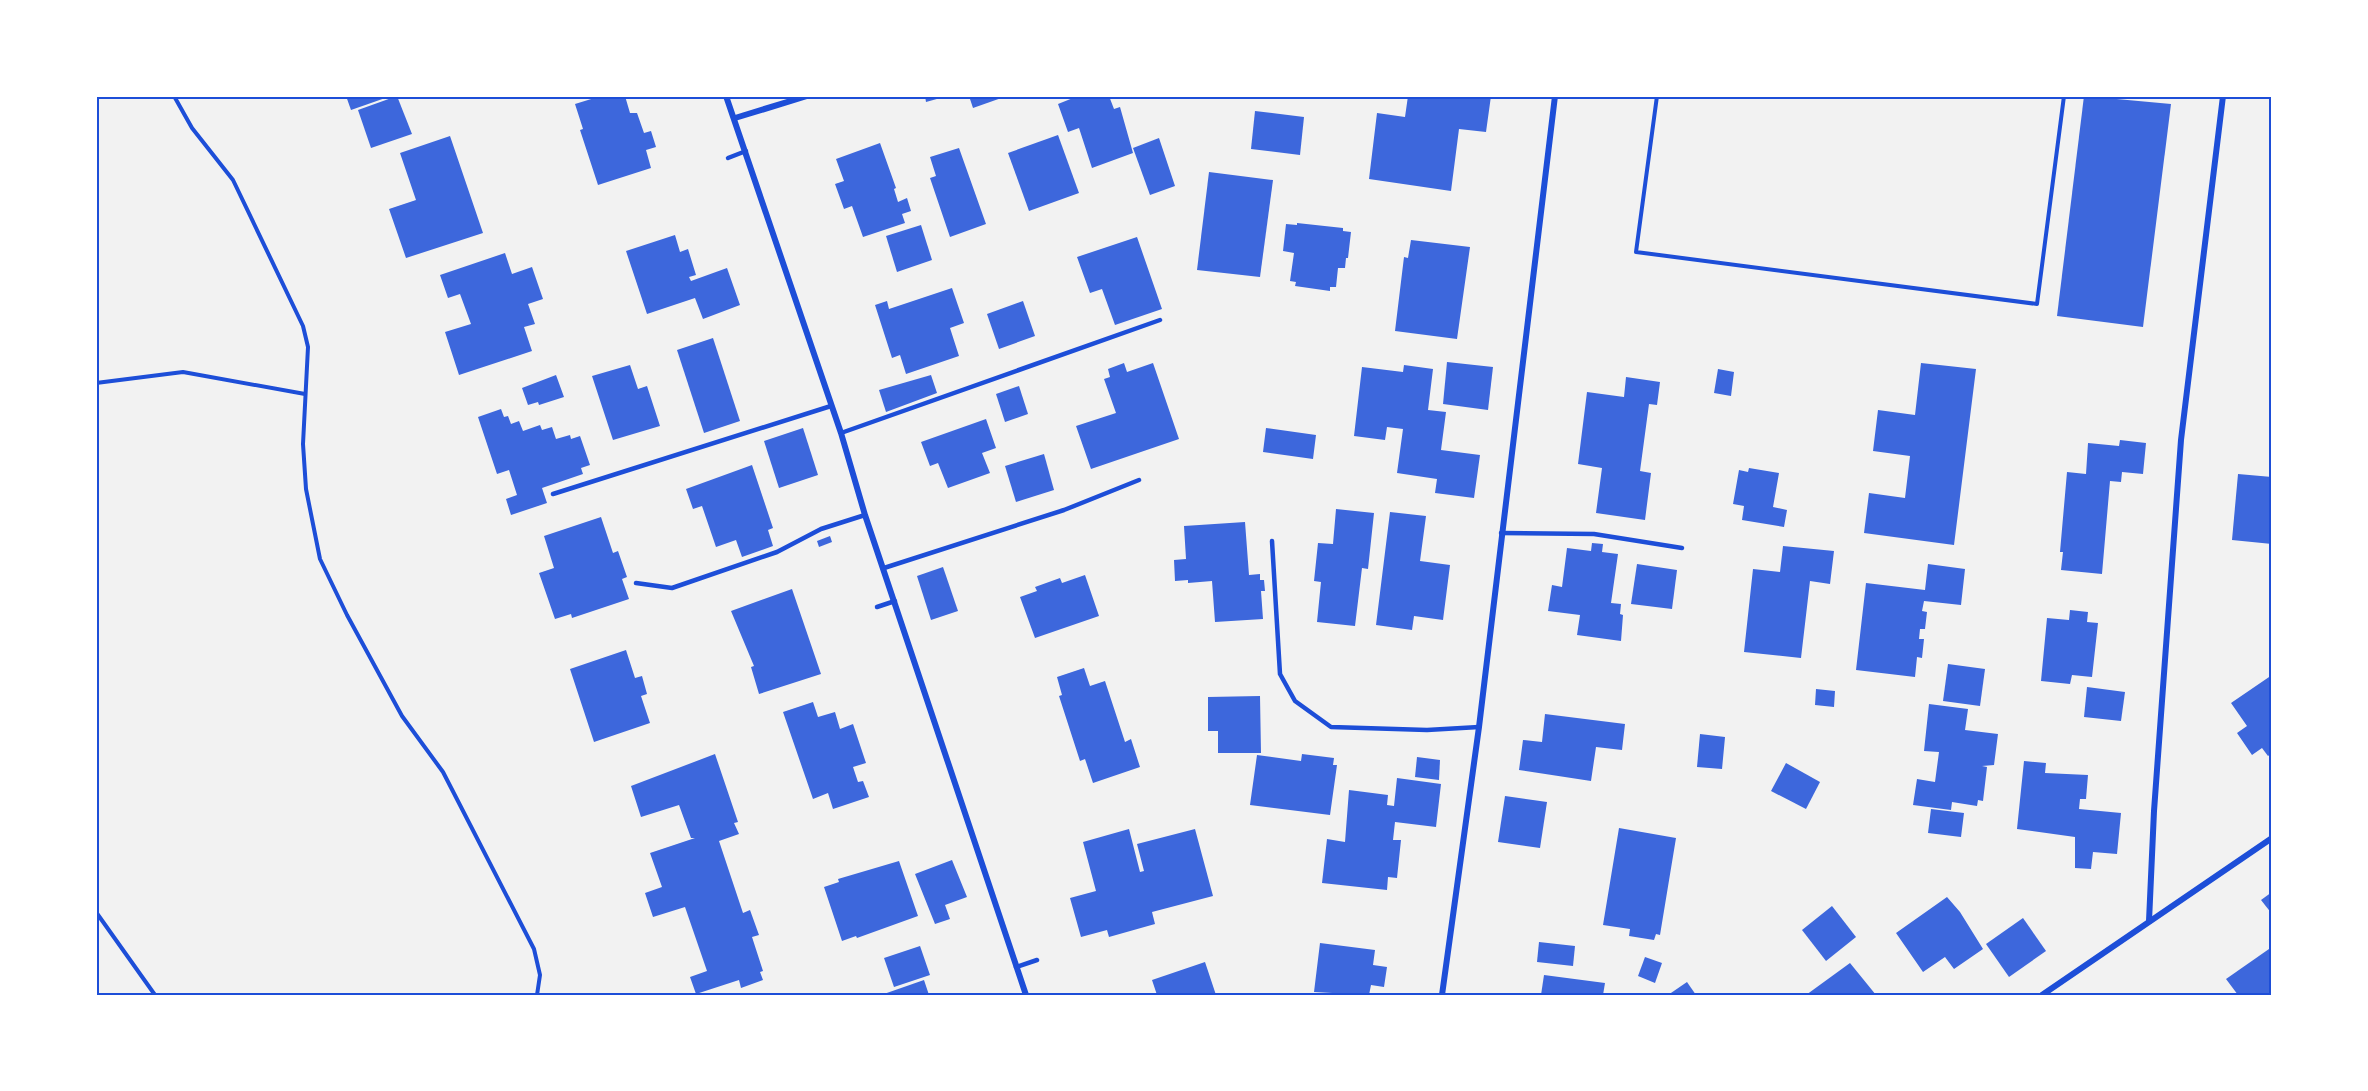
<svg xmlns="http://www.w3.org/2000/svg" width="2368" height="1091" viewBox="0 0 2368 1091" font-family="'Alegreya Sans',sans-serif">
<rect width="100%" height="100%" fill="#f2f2f2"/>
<g fill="#3d67dc">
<path d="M346,96h45l-40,14z"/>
<path d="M397,96l15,38 -41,14 -13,-38z"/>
<path d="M601,96h24l5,17h7l7,20 7,-2 5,16 -10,3 5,18 -53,17 -18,-55 3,-1 -8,-25z"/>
<path d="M925,96h19v1l-18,5z"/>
<path d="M969,96h38l-34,12z"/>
<path d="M1078,96h31l5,13 6,-2 13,46 -41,15 -13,-40 -11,4 -10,-28z"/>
<path d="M1408,96h83l-5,36 -27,-3 -8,62 -82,-12 8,-66 28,4z"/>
<path d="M2084,96l87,8 -28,223 -86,-11z"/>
<path d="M1255,111l49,6 -4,38 -49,-6z"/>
<path d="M1058,135l21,58 -50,18 -21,-58z"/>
<path d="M450,136l33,97 -77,25 -17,-49 27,-9 -16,-47z"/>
<path d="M1159,138l16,48 -25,9 -17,-47z"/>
<path d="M880,143l16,45 -2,1 4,13 9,-4 4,13 -9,3 3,9 -42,14 -11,-31 -8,3 -9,-25 9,-3 -8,-22z"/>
<path d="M959,148l27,76 -36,13 -20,-59 6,-2 -6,-19z"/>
<path d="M1209,172l64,8 -13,97 -63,-7z"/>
<path d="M1297,223l46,5v3l8,1 -3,26h-2l-1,10h-7l-2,19h-6v4l-35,-5 1,-4 -6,-1 4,-28 -11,-2 3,-27 11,1z"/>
<path d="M921,225l11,35 -35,12 -11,-36z"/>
<path d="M675,235l5,17 8,-3 8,26 -7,2 2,4 36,-13 13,37 -37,14 -8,-21 -48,16 -21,-63z"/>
<path d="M1137,237l25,72 -47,16 -13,-36 -12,4 -13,-36z"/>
<path d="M1411,240l59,7 -13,92 -62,-8 9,-74 4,1z"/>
<path d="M505,253l7,21 20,-7 11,32 -15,5 7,20 -11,3 8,24 -73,24 -14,-43 26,-8 -11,-30 -12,4 -8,-23z"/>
<path d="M952,288l12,35 -14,5 9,28 -53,18 -6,-19 -8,3 -17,-53 12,-4 2,8z"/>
<path d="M1023,301l12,35 -36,13 -12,-35z"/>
<path d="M713,338l27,83 -36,12 -27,-83z"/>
<path d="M1447,362l46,5 -5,43 -45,-6z"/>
<path d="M1124,363l3,9 26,-9 26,76 -88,30 -15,-43 40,-13 -12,-34 6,-2 -2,-8z"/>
<path d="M1921,363l55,6 -22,176 -90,-12 5,-40 36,5 5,-42 -37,-5 5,-41 37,5z"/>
<path d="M630,365l8,24 9,-3 13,40 -47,14 -21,-64z"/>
<path d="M1404,365l29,4 -5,41 18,2 -5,38 39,5 -6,43 -39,-5 2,-14 -40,-6 6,-44 -16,-2 -2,13 -31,-4 8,-69 41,5z"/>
<path d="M1718,369l16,3 -3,24 -17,-3z"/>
<path d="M556,375l8,22 -25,8 -1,-3 -10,3 -6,-17z"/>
<path d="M931,375l6,18 -51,19 -7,-22z"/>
<path d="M1626,377l34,5 -3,23 -8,-1 -9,67 11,2 -6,47 -49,-7 6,-45 -24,-4 9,-72 37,5z"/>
<path d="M1019,386l9,28 -23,8 -9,-28z"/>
<path d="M501,409l3,8 4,-1 3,8 8,-3 4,10 17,-6 2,5 10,-3 4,12 14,-4 1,4 9,-3 10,29 -9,3 2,6 -41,14 5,15 -36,12 -5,-16 11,-4 -8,-25 -12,4 -19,-57z"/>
<path d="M986,419l10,29 -14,5 8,20 -42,15 -10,-25 -8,3 -9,-24z"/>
<path d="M803,428l15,47 -39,13 -15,-47z"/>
<path d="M1266,428l50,7 -3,24 -50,-7z"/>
<path d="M2120,440l26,3 -3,31 -21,-2 -1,10 -11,-1 -8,93 -41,-4 2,-18h-3l7,-80 19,2 2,-31 31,3z"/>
<path d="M1044,454l10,36 -38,12 -11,-36z"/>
<path d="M752,465l21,63 -5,2 5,16 -31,11 -6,-17 -20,7 -14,-41 -9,3 -7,-20z"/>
<path d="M1749,468l30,5 -6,34 14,3 -3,17 -42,-7 2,-14 -11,-2 6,-34 9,2z"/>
<path d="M2238,474l34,3v67l-40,-4z"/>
<path d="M1336,509l38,4 -6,56 -6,-1 -7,58 -38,-4 4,-40 -7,-1 4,-38 15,1z"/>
<path d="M1390,512l36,4 -6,45 30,4 -7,55 -29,-4 -2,14 -36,-5z"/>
<path d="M601,517l12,36 5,-2 9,26 -5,2 7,20 -57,19 -1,-4 -16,5 -16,-46 15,-5 -10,-32z"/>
<path d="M1245,522l4,53 11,-1v6h4l1,11h-4l2,28 -48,3 -3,-41 -24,2v-3l-13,1 -1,-21 12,-1 -2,-33z"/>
<path d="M830,536l2,6 -13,5 -2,-6z"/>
<path d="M1592,543l11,1 -1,8 16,2 -7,49 10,1 -1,10 3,1 -2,26 -44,-6 3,-20 -32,-4 4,-26 10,2 5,-39 24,3z"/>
<path d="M1783,546l51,5 -4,33 -20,-3 -9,77 -57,-6 9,-83 27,3z"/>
<path d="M1637,564l40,6 -5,39 -41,-5z"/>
<path d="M1928,564l37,5 -4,36 -37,-4 -2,10 5,1 -2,17h-5l-1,10h5l-2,19 -5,-1 -2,20 -59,-7 10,-87 59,7z"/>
<path d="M943,567l15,44 -27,9 -14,-44z"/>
<path d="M1085,575l14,41 -64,22 -15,-41 17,-6 -2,-4 25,-9 2,5z"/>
<path d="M792,589l29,85 -62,20 -8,-27 3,-1 -23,-55z"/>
<path d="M2070,610l18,2 -1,10 11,1 -6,54 -20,-2 -2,9 -29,-3 6,-63 22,2z"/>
<path d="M626,650l9,28 7,-2 5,18 -6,2 9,27 -56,19 -24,-73z"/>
<path d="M1948,664l37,5 -5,37 -37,-5z"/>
<path d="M1084,668l6,18 15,-5 20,61 6,-3 9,28 -47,16 -8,-24 -5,2 -21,-65 3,-1 -5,-18z"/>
<path d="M2272,675v78l-4,3 -6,-8 -10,7 -15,-22 10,-7 -16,-23z"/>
<path d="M2087,687l38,5 -4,29 -37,-4z"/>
<path d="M1816,689l19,2 -1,16 -19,-2z"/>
<path d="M1260,696l1,57h-43v-22h-10v-34z"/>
<path d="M813,702l5,15 17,-5 5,17 13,-5 13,39 -13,4 5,15 5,-1 6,16 -36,12 -5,-16 -15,6 -30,-87z"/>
<path d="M1929,704l39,5 -3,21 33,4 -4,31 -12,1 5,1 -4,34 -5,-1 -1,6 -25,-4 -1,8 -38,-5 4,-26 18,3 4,-30 -15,-1z"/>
<path d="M1545,714l80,10 -3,26 -26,-3 -5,34 -72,-11 4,-30 19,2z"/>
<path d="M1700,734l25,3 -3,32 -25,-2z"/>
<path d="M715,754l23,68 -4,1 5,11 -20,7 24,72 7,-3 9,25 -7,2 11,34 -3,1 3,8 -22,8 -2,-8 -43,14 -6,-17 17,-6 -22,-64 -32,10 -8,-24 17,-6 -12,-34 45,-15h-4l-12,-33 -38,12 -10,-31z"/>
<path d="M1302,754l32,4 -1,7h4l-7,50 -80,-10 7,-50 44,6z"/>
<path d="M1417,757l23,3 -1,20 -24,-3z"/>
<path d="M2024,761l22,2 -1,10 43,2 -2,24h-6l-1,10 42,4 -4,41 -24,-2 -2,17 -16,-1v-31l-58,-8z"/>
<path d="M1786,763l34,19 -14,27 -35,-18z"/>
<path d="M1397,778l44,6 -5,43 -41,-5 -2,18h8l-4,38 -9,-1 -1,13 -65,-7 5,-44 18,3 4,-52 39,5 -1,10 7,1z"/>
<path d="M1505,796l42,6 -7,46 -42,-6z"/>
<path d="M1931,809l33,4 -3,24 -33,-4z"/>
<path d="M1619,828l57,10 -16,97 -4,-1 -2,6 -25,-4 1,-7 -27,-4z"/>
<path d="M1129,829l11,43 4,-1 -7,-27 58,-15 18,67 -61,16 3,12 -46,13 -2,-7 -26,7 -11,-39 26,-7 -13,-49z"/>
<path d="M952,860l15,37 -22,8 5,14 -15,5 -20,-50z"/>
<path d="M899,861l19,55 -61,22 -1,-2 -14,5 -18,-54 15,-5 -1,-3z"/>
<path d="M2272,892v22l-11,-14z"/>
<path d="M1947,897l13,15 23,37 -29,20 -9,-12 -22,15 -27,-39z"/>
<path d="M1832,906l24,31 -30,24 -24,-31z"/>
<path d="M2023,918l23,33 -37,26 -23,-33z"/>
<path d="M1539,942l36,4 -2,20 -36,-4z"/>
<path d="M1320,943l55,7 -2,15 14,2 -3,20 -13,-2 -2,10 -55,-3z"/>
<path d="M920,946l10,29 -36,12 -10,-29z"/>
<path d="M2269,949l3,4v42h-34l-12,-16z"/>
<path d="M1645,957l17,6 -7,20 -17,-7z"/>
<path d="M1205,962l11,33h-59l-5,-15z"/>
<path d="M1850,963l26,32h-70z"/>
<path d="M1544,975l61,8 -2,12h-62z"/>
<path d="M924,980l5,15h-48z"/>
<path d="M1687,982l9,13h-28z"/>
</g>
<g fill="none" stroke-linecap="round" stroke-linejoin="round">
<g stroke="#1d4ed8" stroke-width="4">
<path d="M174,96l18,32 41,52 70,146 5,21 -5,97 3,45 14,70 27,56 55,101 41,56 91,177 6,26 -3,20"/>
<path d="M1657,96l-21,156 401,52 27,-208"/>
<path d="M96,383l87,-11 122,22"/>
<path d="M96,912l59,83"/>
</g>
<g stroke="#1d4ed8" stroke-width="4.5">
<path d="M728,158l18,-7"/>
<path d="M841,433l319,-113"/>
<path d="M553,494l278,-88"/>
<path d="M1501,533l93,1 88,14"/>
<path d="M1272,541l8,133 15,27 36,26 96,3 52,-3"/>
<path d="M884,568l180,-58 75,-30"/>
<path d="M636,583l36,5 105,-36 44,-23 44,-14"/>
<path d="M877,607l18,-6"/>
<path d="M1016,967l21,-7"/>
</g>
<g stroke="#1d4ed8" stroke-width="6">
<path d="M726,96l115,337 24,82 161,480"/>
<path d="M735,118l72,-22"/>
<path d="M2149,921l5,-110 27,-371 42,-344"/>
<path d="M1442,995l37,-268 76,-631"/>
<path d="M2042,995l230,-157"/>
</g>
</g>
<rect width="2368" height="1091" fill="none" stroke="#ffffff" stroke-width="195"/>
<rect x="98" y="98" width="2172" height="896" fill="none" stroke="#1d4ed8" stroke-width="2"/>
</svg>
